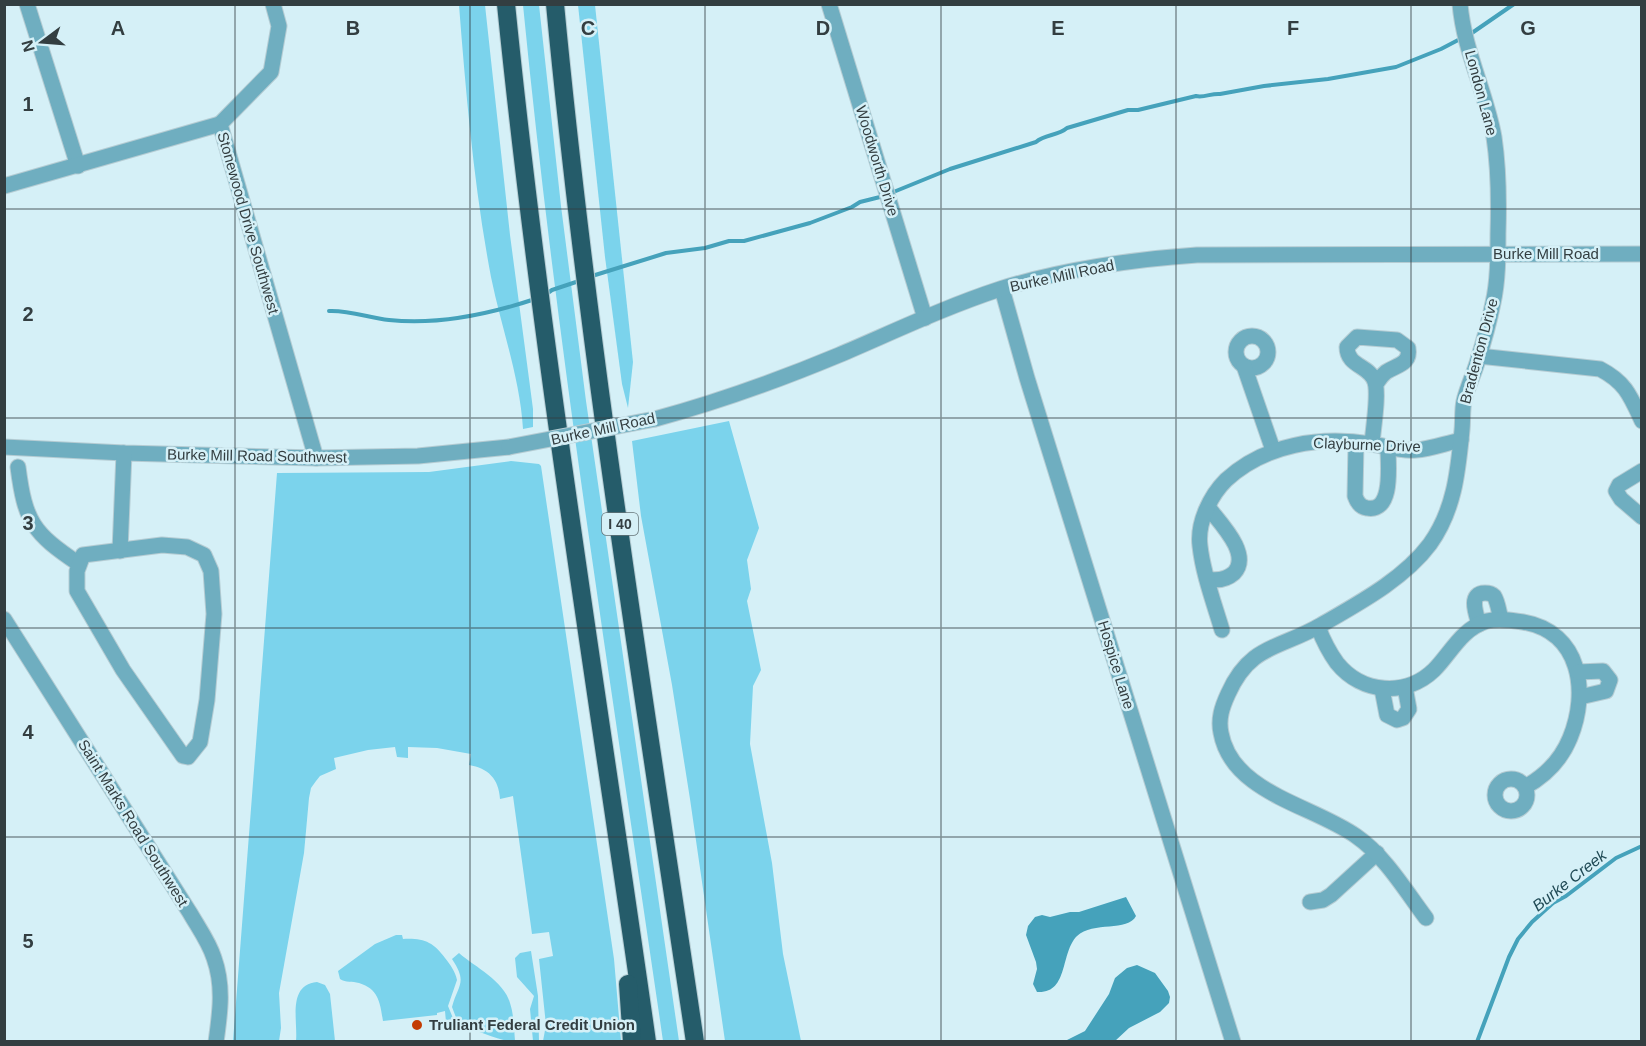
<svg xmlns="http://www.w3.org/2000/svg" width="1646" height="1046" viewBox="0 0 1646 1046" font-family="Arial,sans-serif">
<rect width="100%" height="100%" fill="#d5f0f7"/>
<g fill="#7bd3ec">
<path d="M459,5h26l25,230 23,174v18l-10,2c-3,-52 -22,-102 -32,-152 -17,-90 -25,-182 -32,-272z"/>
<path d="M523,5h16l22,201 25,195 93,640h-16c-50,-345 -106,-689 -140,-1036z"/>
<path d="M578,5h17l38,357 -5,46 -6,-24 -17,-127z"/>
<path d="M729,421l30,107 -12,32 4,29 -4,12 14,69 -8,16 -3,58 22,119 11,91 18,87h-76l-35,-242 -18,-114 -31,-169 -9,-75z"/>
<path d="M511,461l28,3 2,2 73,493 7,82h-78l3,-16 -7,-66 14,-3 -4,-24 -17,2 -19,-138 -13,3c-1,-20 -12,-31 -31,-34l2,-11 -34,-6 -29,-1v11l-11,-1 -2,-10 -27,3 -34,8 2,11 -16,7 -4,5 -5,7 -2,10 -5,55 -25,140 2,35 -2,13h-46l44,-568 152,-1z"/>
<path d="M396,935h6l1,4c21,-1 30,3 42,19 6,8 10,13 12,22l-9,26 7,17 -9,-1 -1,-11 -8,2v2l-54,6c-3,-18 -4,-32 -24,-38 -7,-2 -13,0 -19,-4l-2,-8 37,-27z"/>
<path d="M531,951l7,45 1,45h-6l-3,-32 4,-13 -17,-19 -2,-19 5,-5z"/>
<path d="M459,953c16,14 45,28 51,50 4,12 4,26 5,38 -19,1 -36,-13 -55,-13l-8,-21c6,-23 16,-24 0,-48z"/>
<path d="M317,982l8,3 5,9 5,47h-39c2,-20 -9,-56 21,-59z"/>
</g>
<g fill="#45a2bb">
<path d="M1126,897l10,19c-8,16 -43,5 -59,20 -17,17 -8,58 -40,56l-4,-8 4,-15 -1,-7 -10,-27 2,-9 7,-9 7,-2 8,2 20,-5h9z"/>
<path d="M1137,965l18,8 13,18 2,6 -1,6 -9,9 -31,16 -14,13h-50l20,-10 24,-37 6,-16 12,-10z"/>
</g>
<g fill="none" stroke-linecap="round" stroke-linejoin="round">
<g stroke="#45a2bb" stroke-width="4">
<path d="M1469,35l45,-31"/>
<path d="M891,193l59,-24 86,-27c9,-8 22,-6 31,-14l61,-18h10l58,-14c8,2 16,-3 24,-2l44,-8 64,-7 68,-12 45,-18 21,-11"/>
<path d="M592,276l74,-23 39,-5 24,-7h15l66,-18 42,-16 8,-5 24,-6"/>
<path d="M545,295l7,-5 27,-9"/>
<path d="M329,311c21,-1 40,7 60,9 47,5 101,-6 146,-21"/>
<path d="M1477,1042l32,-85 9,-18 14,-17 21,-19 13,-7 50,-38 26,-12"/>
</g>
<g stroke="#b5ccd3" stroke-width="17">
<g id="minor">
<path d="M27,4l51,162"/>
<path d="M273,4l6,22 -8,46 -51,52 96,334"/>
<path d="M829,4l96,314"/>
<path d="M4,186l216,-62"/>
<path d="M1002,289l25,89 206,664"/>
<circle cx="1252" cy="352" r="16"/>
<path d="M1479,356l121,13c25,13 30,26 42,52"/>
<path d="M1244,366l29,84"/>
<path d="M655,419c63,-17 124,-39 184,-64 54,-23 106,-48 161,-66 60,-19 135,-30 197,-34l445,-1"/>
<path d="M1356,443l-1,53c2,6 5,11 12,12 27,5 21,-44 21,-59"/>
<path d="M1372,444c1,-15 7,-49 3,-62 -5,-17 -28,-15 -28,-35l10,-10 40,3 11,8c3,16 -11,17 -22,24 -5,4 -7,8 -10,12"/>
<path d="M4,447l120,6 192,5 102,-2 91,-9"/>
<path d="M18,467c7,55 15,66 61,97"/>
<path d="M1642,471l-23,14 -3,6 5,8 21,18"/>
<path d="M162,545l25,2 17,8 7,16 3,43 -7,86 -7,42 -12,15 -5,-1 -60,-86 -46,-79v-20l6,-16z"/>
<path d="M120,551l4,-98"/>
<path d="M1207,579c10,2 19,1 27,-6 18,-19 -15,-51 -26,-66"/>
<path d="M4,619l186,294c8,14 19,29 24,45 10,28 6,55 2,84"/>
<path d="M1479,624c-3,-10 -11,-31 6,-31 4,0 7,1 9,3 4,6 5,17 7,23"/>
<path d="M1318,627c5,13 11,25 19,36 25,31 69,34 97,7 17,-17 27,-41 53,-49 11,-3 24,-1 36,1 58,10 66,70 47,116 -9,22 -25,38 -45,49"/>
<path d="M1222,630c-8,-27 -19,-56 -22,-84 -3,-23 10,-50 26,-66 39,-36 94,-44 145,-36 16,2 29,8 45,6 15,-1 30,-7 45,-10"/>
<path d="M1578,672l25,-1 7,9 -4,11 -26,6"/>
<path d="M1382,689l5,26 10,5 6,-2 6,-9 -4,-22"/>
<circle cx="1511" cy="795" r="16"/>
<path d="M1310,902l13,-2 8,-5 46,-42"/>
<path d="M1426,918c-21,-28 -41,-62 -70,-82 -44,-31 -124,-43 -135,-103 -3,-14 1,-26 7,-39 22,-50 52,-45 93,-69 38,-22 83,-46 109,-81 25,-35 28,-74 32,-114 1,-10 0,-20 2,-29 3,-13 9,-25 13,-38 6,-19 12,-40 16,-60 5,-22 5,-46 5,-69 1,-32 1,-64 -4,-97 -8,-45 -30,-86 -34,-133"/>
</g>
</g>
<g stroke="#b5ccd3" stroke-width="20">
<g id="highway">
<path d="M506,4c35,348 92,692 141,1038"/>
<path d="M555,4c33,348 89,693 140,1038"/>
<path d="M628,984l4,58"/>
</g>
</g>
<use href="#minor" stroke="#6faec0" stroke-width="15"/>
<use href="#highway" stroke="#255c6a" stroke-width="18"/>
<g stroke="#b5ccd3" stroke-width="17" stroke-linecap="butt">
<path id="minor-bridge" d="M509,447l146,-28"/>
</g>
<use href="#minor-bridge" stroke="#6faec0" stroke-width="15"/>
</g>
<path fill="none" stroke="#333e41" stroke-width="1.5" stroke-opacity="0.55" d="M235,4v1038M470,4v1038M705,4v1038M941,4v1038M1176,4v1038M1411,4v1038M4,209h1638M4,418h1638M4,628h1638M4,837h1638"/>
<circle fill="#c33c03" stroke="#d5f0f7" stroke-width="2" cx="417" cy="1025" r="6"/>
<g text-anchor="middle" stroke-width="5" stroke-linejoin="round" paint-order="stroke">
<rect fill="#d5f0f7" stroke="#647378" stroke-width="1.5" x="602" y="513" width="36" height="22" rx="4.5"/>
<g font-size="14" font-weight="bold" fill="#333e41">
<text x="620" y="529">I 40</text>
</g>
<g font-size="15" fill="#333e41" stroke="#d5f0f7">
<text transform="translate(1481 93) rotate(75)" y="5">London Lane</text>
<text transform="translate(877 161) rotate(73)" y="5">Woodworth Drive</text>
<text transform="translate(248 223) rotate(74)" y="5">Stonewood Drive Southwest</text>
<text x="1546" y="259">Burke Mill Road</text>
<text transform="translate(1062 276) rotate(-12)" y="5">Burke Mill Road</text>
<text transform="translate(1479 351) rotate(-75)" y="5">Bradenton Drive</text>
<text transform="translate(603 429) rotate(-12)" y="5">Burke Mill Road</text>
<text transform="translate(1367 445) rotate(2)" y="5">Clayburne Drive</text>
<text transform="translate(257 456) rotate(1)" y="5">Burke Mill Road Southwest</text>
<text transform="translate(1116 665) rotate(73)" y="5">Hospice Lane</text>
<text transform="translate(133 823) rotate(58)" y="5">Saint Marks Road Southwest</text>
</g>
<g font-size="15" font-weight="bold" fill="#333e41" stroke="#d5f0f7" text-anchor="start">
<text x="429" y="1030">Truliant Federal Credit Union</text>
</g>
<g font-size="16" font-style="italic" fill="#214b56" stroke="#d5f0f7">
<text transform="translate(1569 880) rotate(-38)" y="6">Burke Creek</text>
</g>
</g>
<g font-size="20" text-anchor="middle" font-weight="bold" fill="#333e41" stroke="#d5f0f7" stroke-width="5" stroke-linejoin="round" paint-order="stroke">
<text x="118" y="35">A</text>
<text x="353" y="35">B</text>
<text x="588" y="35">C</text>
<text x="823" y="35">D</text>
<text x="1058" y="35">E</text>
<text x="1293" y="35">F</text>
<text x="1528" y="35">G</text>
<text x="28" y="111">1</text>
<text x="28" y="321">2</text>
<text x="28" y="530">3</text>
<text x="28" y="739">4</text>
<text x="28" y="948">5</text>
</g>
<rect width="1646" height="1046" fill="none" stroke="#333e41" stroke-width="12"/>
<g transform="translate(42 42) rotate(254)" stroke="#d5f0f7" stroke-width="4.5" paint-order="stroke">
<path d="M0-4.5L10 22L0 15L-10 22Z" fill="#333e41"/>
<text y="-9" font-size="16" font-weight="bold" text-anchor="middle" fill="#333e41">N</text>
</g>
</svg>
